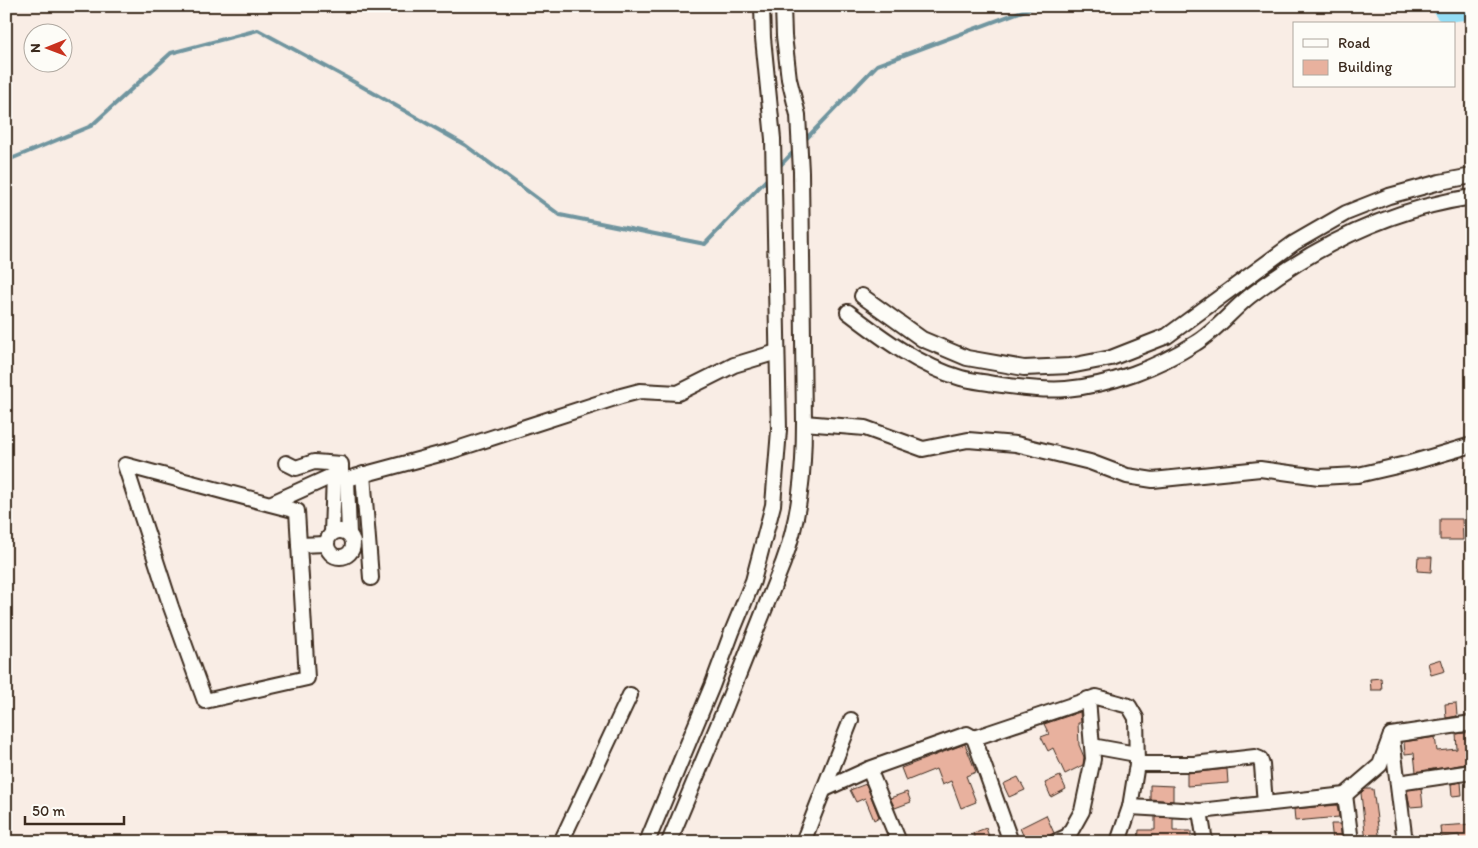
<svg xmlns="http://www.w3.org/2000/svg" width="1478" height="848" viewBox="0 0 1478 848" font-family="Itim,sans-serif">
<rect width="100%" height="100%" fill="#f9ede5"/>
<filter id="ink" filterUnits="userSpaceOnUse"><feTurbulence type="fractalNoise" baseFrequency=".02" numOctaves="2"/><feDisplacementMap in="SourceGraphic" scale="10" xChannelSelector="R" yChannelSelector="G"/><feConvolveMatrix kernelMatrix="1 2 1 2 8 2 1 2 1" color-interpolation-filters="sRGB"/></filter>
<g filter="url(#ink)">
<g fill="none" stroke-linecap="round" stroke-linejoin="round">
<g stroke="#70959f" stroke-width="4">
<path d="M1442,6l4,4"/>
<path d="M804,141l73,-76 159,-59"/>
<path d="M6,161l85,-35 80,-73 87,-23 89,48 118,67 95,70 145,29 64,-67"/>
<path d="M778,168l17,-18"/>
</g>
<path stroke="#93ddf5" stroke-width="24" d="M1446,10l26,-3"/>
</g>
<g fill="#e8b19e" stroke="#3b2a1e">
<path d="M1440,519h22l1,21h-23z"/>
<path d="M1418,557h14l-1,15 -14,-1z"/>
<path d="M1441,659l4,12 -14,4 -3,-12z"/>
<path d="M1381,678l1,12h-11l-1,-11z"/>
<path d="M1456,703l1,13 -11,2 -1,-14z"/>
<path d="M1080,712l1,11h-3l1,22 5,12 -1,8 -18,9 -12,-26 -5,3 -7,-14 8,-3 -5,-10z"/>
<path d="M1472,732v31l-56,9 -2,-19 -9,1 -1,-12 31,-5 2,14 20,-2 -1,-15z"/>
<path d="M965,744l11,28 -10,4 10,26 -15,6 -10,-27 -9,4 -6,-16 -30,12 -5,-13z"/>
<path d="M1227,769l1,14 -41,3v-13z"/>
<path d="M1060,776l6,13 -15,8 -6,-14z"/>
<path d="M1018,777l7,13 -16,7 -6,-13z"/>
<path d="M1461,782l1,13 -10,1 -1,-12z"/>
<path d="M866,784l13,33 -5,3 -9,-22 -9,4 -6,-12z"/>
<path d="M1150,785l23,1v15l-23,-2z"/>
<path d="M1421,788l2,18 -13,1 -3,-17z"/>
<path d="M1365,789h8l7,53h-14l-5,-49z"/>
<path d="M907,792l4,10 -16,6 -5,-10z"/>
<path d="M1337,805l2,12 -44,4 -1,-12z"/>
<path d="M1046,815l8,18 -6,4 -2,5h-20l-6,-14z"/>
<path d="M1155,817l18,1v13h18v11h-53l1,-12h16z"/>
<path d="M1331,824h9l2,18h-9z"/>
<path d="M1472,824l-1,18h-11l-1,-7 -18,2 -1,-11z"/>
<path d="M986,828l5,14h-15l-3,-9z"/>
</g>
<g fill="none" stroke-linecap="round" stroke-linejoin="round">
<g stroke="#3b2a1e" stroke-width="18">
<g id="minor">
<path d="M862,296l60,43 45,19 57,10 46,-2 41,-8 56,-22 127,-93 52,-30 43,-17 51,-14 32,-6"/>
<path d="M848,312c34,26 71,54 113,66 11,3 23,4 33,6 23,3 49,7 72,5 45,-4 92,-22 130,-46 20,-12 36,-33 54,-47 65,-50 141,-87 222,-99"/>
<path d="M804,423l61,5 58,21 45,-9 48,4 74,18 37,14 26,4 107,-11 59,8 39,-2 52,-12 62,-18"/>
<path d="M286,463l10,5 18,-6 27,2v13"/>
<path d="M363,474l8,104"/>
<path d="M347,479l2,55"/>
<path d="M270,504l27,7 10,167 -102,23 -34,-94 -46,-142 145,39 64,-29 13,4 104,-28 170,-55 19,-5 38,2 56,-28 43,-13"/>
<circle cx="340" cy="544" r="13"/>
<path d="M332,533l2,-58"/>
<path d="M299,545l27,-1"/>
<path d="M1391,735l81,-12"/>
<path d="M974,738l122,-41 33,9 7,12 1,46 -7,43 -12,35"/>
<path d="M1392,738l13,104"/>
<path d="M1092,746l44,8"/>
<path d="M1137,764h57l61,-7 5,2 2,6 3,39"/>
<path d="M869,769l30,73"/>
<path d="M1398,783l74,-11"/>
<path d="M825,789l44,-20 98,-35 7,4 37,104"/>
<path d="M1345,795l6,47"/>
<path d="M1130,807l70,4 145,-16 35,-30 11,-30"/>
<path d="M1200,811l5,31"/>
<path d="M561,842l69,-147"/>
<path d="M647,842l65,-156 20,-54 21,-51 20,-76 6,-75 -6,-291 -10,-101 -1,-32"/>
<path d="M669,842l57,-136 57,-143c17,-45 21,-92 21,-140l-3,-251 -3,-57 -9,-36 -5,-43 -1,-30"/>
<path d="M803,842l48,-122"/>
<path d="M1055,842l13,-6 14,-25 11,-52 -5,-60"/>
</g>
</g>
<use href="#minor" stroke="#fdfcf7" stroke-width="14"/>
</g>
</g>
<rect width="1478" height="848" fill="none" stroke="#fdfcf7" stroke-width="25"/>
<rect x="12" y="12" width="1453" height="823" fill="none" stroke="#3b2a1e" stroke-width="2" filter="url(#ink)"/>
<rect x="1293" y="22" width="162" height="65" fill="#fdfcf7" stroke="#afa8a0"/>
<rect x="1303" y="39" width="25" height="8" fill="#fdfcf7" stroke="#afa8a0"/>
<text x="1338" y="48" font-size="15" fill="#3b2a1e">Road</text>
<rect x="1303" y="60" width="25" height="15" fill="#e8b19e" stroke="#afa8a0"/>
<text x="1338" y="72" font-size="15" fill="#3b2a1e">Building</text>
<g transform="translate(48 48) rotate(269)"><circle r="24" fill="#fdfcf7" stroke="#afa8a0"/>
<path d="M0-4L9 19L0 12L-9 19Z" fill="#c8321e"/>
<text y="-8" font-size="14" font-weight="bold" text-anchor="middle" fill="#3b2a1e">N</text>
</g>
<path d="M25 816v8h99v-8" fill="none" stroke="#3b2a1e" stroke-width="2.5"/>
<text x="32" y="816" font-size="15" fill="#3b2a1e" stroke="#fdfcf7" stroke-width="4" paint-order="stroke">50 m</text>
</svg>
